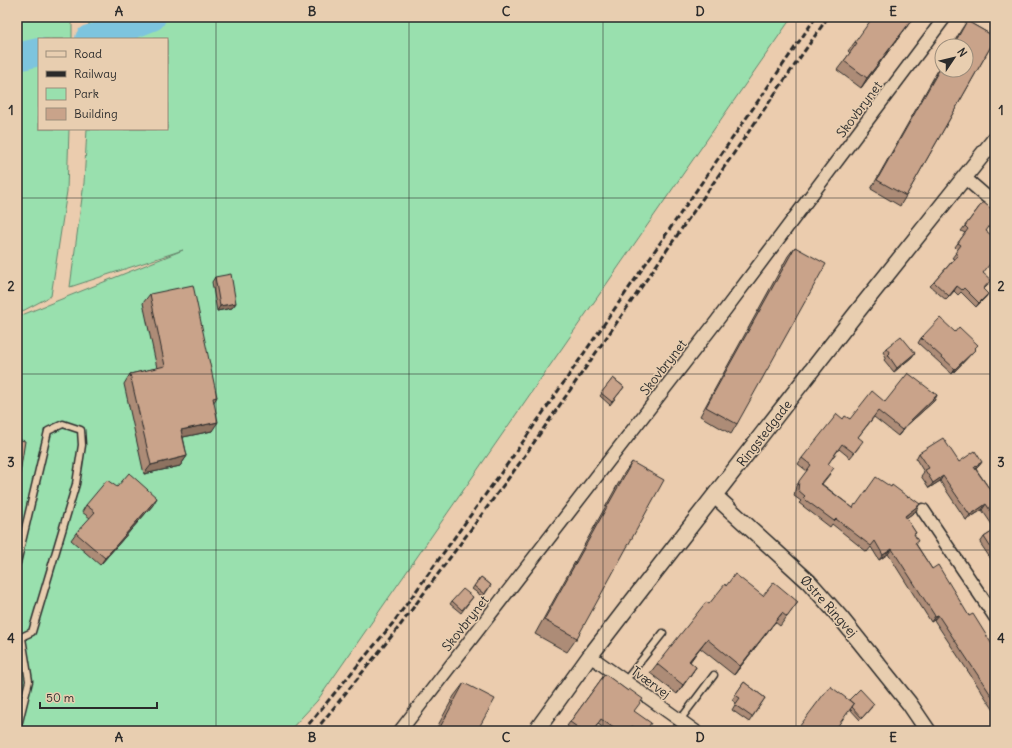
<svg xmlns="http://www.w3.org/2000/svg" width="1012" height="748" viewBox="0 0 1012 748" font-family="Delius,sans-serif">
<rect width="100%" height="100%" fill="#ebccae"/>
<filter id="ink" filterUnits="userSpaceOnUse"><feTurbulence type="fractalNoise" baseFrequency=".025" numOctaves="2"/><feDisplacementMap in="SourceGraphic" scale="8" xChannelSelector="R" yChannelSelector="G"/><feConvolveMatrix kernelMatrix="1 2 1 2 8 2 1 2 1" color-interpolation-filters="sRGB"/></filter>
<g filter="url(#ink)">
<g fill="#99e0ae" stroke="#62866c">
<path d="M17,17h55v22h-33v90h30l-2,62 -16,105 -34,18z"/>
<path d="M89,17h703l-475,684 -28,30h-272v-414l166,-67 -113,37 14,-104 3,-54h80v-90h-78z"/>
</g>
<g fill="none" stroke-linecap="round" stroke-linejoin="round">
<g stroke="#7dc4de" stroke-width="28">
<path d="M89,39l25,-7 38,-15"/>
<path d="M17,57l22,-5"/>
</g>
<g stroke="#2b2b2b" stroke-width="9">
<g id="service">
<path d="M17,563l31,-132 15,-7 18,6 1,15 -6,39 -44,148 -15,7"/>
<path d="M625,681l38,-48"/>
<path d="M680,720l34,-45"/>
<path d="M17,730l12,-49 -7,-43"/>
</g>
</g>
<g stroke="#2b2b2b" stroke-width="15">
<g id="minor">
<path d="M965,178l30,26"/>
<path d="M923,510l72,107"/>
<path d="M590,656l105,75"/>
<path d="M400,731l316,-409 229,-305"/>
</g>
</g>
<g stroke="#2b2b2b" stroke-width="18">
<g id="tertiary">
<path d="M715,496l94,86 31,35 69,86 19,28"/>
<path d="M536,731l54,-75 40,-52 224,-288 141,-177"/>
</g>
</g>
<use href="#service" stroke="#e8ceb0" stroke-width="6"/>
<use href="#minor" stroke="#e8ceb0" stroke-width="12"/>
<use href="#tertiary" stroke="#e8ceb0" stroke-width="15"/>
<g stroke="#2b2b2b" stroke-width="3" stroke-dasharray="6 3" stroke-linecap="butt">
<path d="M303,731l90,-108 118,-164 305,-442"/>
<path d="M315,731l84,-104 120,-163 309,-447"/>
</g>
</g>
<g fill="#ad8c77" stroke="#2b2b2b">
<path d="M914,17l-53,71 -24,-18 13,-17 -2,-2 7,-9z"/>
<path d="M967,21l28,16v2l-89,157 -6,10 -29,-17 71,-126v7h24v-24h-14l9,-16z"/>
<path d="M983,202l3,29 -3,42 5,12 -5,5 5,4 -3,4 -9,9 -15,-15 -3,3 -4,-4 -8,9 -16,-14 4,-4 20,-23 -2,-1 6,-8 -3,-3 10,-14 -4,-2z"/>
<path d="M795,247l-58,177 -6,10 -31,-18 88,-160z"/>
<path d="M215,277l21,26 -4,5 -15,3 -5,-29z"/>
<path d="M150,294l67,103 -3,5 -2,29 -29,6 4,19 -7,10 -36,8 -20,-90 6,-10 27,-6 -14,-65z"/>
<path d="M955,332l17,21 -20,21 -34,-31 3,-5z"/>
<path d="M886,348l26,9 -18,15 -10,-12 2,-3 -3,-5z"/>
<path d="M613,378l11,9 -14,18 -10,-9z"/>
<path d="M937,395l-3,6 -29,26 -7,9 -24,-19 -16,20 1,10 -9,11 -11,-9 -11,15 2,10 -8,10 31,24 38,-21 28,18 -3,6 -10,7 10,15 -2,2 2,9 16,25 61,77 2,-2v68l-61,-92 -3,2 -43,-68 -9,6 -8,-13 -4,5 -35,-28 -2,3 -31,-24 2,-2 -7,-5 2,-10 11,-15 -9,-7 4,-6 41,-39h7l35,-17z"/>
<path d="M919,453l40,9h23l-4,5 -2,2 15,22h4v38l-13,-19 -16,10 -26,-39 -11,7 -8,-12 3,-4 -8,-13z"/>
<path d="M632,462l-55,176 -10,14 -32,-18 88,-159z"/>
<path d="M86,505h67l-53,60 -29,-25 5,-7 14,-15 -8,-6z"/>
<path d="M995,530v35l-15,-22 4,-6z"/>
<path d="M481,577l10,8 -8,12 -11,-8z"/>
<path d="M726,586l37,10 35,6 -18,24 -5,-4 -41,53 -34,-27 -10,14 6,5 -19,27 -27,-21 7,-9 52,-60z"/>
<path d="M473,597l-12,16 -11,-9 2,-3z"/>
<path d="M605,674l29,37 12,20h-38l-10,-7 -5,7h-20l-6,-5z"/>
<path d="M744,682l21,16 -16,24 -17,-12 4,-7 -4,-3z"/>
<path d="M464,683l13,48h-42l19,-35z"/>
<path d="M849,700l23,7 -12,13 -10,-11z"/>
</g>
<g fill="#8d7261" stroke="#2b2b2b">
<path d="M914,17l-53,71 6,-10z"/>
<path d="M957,286l-3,5 -8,9 3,-4z"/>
<path d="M988,294l-3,4 -9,9 3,-4z"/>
<path d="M236,303l-4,5 -15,3 3,-5z"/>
<path d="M976,349l-4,4 -20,21 3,-5z"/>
<path d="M915,353l-3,4 -18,15 3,-4z"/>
<path d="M937,395l-3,6 -29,26 -7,9 11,-14z"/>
<path d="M218,422l-6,9 -38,8 7,-9z"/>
<path d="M187,456l-7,10 -36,8 7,-9z"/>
<path d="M982,462l-4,5 -7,5 3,-5z"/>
<path d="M943,476l-3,5 -11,7 4,-5z"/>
<path d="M157,498l-4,7 -53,60 5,-7z"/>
<path d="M986,504l-4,6 -16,10 4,-5z"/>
<path d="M919,505l-3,6 -15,11 4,-6z"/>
<path d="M892,549l-4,5 -9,6 4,-5z"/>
<path d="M782,613l-7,9 -41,53 6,-9z"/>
<path d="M938,615l-4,5 -3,2 4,-6z"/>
<path d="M707,639l-7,9 -17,22 6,-9z"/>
<path d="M696,667l-6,9 -13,18 6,-9z"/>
</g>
<g fill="#c9a38a" stroke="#2b2b2b">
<path d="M873,17h41l-47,61 -23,-17 13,-18 -2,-1z"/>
<path d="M967,21l28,16v2l-89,157 -29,-16 65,-115v5h24v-24h-13z"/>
<path d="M983,202l12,10v6l-9,13 9,7v19l-12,16 8,7 -8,9 5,5 -9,9 -15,-15 -2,2 -5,-4 -8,10 -15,-14 24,-27 -3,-2 6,-8 -3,-2 10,-14 -3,-3z"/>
<path d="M795,247l31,17 -89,160 -31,-17z"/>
<path d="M231,274l5,29 -16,3 -5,-29z"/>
<path d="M193,285l24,112 -4,1 5,24 -37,8 6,26 -36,9 -21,-91 35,-8 -15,-72z"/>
<path d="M940,318l15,14 4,-5 19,18 -3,3 1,1 -21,20 -34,-31z"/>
<path d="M901,336l14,17 -18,15 -9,-13 2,-2 -4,-5z"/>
<path d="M908,373l29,22 -28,27 -7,8 -24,-19 -20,26 5,4 -9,12 -12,-9 -14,20 6,4 -13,16 32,24 2,-4 1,1 20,-28 15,10 1,-2 16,12 1,-1 11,8 -1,1 -14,11 11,17 -2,1 4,7 -3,2 17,26 6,-4 31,51 4,-2 20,32 2,-2v57l-57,-86 -3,1 -43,-67 -9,6 -8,-14 -4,5 -35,-27 -2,2 -31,-23 2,-2 -7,-6 1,-9 12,-16 -9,-7 35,-44 6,5 2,-3 5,3 22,-28 13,11z"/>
<path d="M613,378l11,9 -12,15 -11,-9z"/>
<path d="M943,438l16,24 16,-11 7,11 -8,5 17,24h4v27l-9,-14 -16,11 -27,-39 -10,7 -8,-13 4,-2 -10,-15z"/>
<path d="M17,439l8,2 -6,39 -2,-1z"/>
<path d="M632,462l32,18 -87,158 -33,-18z"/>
<path d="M129,473l28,25 -52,60 -29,-25 19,-21 -9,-7 21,-25 10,7z"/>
<path d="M995,530v24l-11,-17z"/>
<path d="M735,574l28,22 11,-14 24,20 -11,15 -5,-4 -42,53 -33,-27 -18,22 7,6 -13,18 -26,-21 49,-62 3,2 16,-20 1,2z"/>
<path d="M481,577l10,8 -7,9 -10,-8z"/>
<path d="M463,589l10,8 -11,13 -10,-9z"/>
<path d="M605,674l23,17 1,-2 14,10 -9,12 17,12 -5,8h-7l-7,-5 -3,5h-11l-17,-12 -8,12h-10l-13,-9z"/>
<path d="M744,682l21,16 -13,19 -17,-12 5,-7 -5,-3z"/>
<path d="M464,683l31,16 -18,32h-39z"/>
<path d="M830,686l24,18 -20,27h-38z"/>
<path d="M860,689l14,15 -12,14 -10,-11 2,-3 -5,-4z"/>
</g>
</g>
<path fill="none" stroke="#2b2b2b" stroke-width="1" stroke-opacity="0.55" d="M216,17v714M409,17v714M603,17v714M796,17v714M17,198h978M17,374h978M17,550h978"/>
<g text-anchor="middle" stroke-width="3" stroke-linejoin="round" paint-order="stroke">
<g font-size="13" fill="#2b2b2b" stroke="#e8ceb0">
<text transform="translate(859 109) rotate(-53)" y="5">Skovbrynet</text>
<text transform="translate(663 367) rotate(-52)" y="5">Skovbrynet</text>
<text transform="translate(764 433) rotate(-52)" y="5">Ringstedgade</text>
<text transform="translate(829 606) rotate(48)" y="5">Østre Ringvej</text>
<text transform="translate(465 623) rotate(-52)" y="5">Skovbrynet</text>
<text transform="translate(651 682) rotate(36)" y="5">Tværvej</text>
</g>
</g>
<rect width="1012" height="748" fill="none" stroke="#e8ceb0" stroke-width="44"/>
<rect x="38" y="38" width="130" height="92" fill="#e8ceb0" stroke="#9c8d7b"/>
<rect x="46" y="51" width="20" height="6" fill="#e8ceb0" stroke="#9c8d7b"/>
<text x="74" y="58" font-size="12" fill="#2b2b2b">Road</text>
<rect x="46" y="71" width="20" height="6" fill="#2b2b2b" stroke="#9c8d7b"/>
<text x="74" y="78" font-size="12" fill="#2b2b2b">Railway</text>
<rect x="46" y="88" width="20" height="12" fill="#99e0ae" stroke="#9c8d7b"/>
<text x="74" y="98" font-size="12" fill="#2b2b2b">Park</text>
<rect x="46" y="108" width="20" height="12" fill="#c9a38a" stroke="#9c8d7b"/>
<text x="74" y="118" font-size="12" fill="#2b2b2b">Building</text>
<g transform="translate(954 58) rotate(55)"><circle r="19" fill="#e8ceb0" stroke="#9c8d7b"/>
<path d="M0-3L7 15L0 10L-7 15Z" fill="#2b2b2b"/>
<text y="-6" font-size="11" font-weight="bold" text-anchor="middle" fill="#2b2b2b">N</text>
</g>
<path d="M40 702v6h117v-6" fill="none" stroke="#2b2b2b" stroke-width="2"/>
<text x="46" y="702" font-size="12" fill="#2b2b2b" stroke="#e8ceb0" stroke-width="3" paint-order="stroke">50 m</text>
<rect x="22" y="22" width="968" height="704" fill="none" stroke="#2b2b2b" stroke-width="1.5"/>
<g font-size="13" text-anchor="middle" font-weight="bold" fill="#2b2b2b">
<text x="119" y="16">A</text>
<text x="312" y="16">B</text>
<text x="506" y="16">C</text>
<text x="700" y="16">D</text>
<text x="893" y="16">E</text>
<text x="11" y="115">1</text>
<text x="1001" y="115">1</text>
<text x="11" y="291">2</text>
<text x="1001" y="291">2</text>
<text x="11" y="467">3</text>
<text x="1001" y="467">3</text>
<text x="11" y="643">4</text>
<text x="1001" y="643">4</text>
<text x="119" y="742">A</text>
<text x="312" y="742">B</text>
<text x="506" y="742">C</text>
<text x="700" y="742">D</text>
<text x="893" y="742">E</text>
</g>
</svg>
